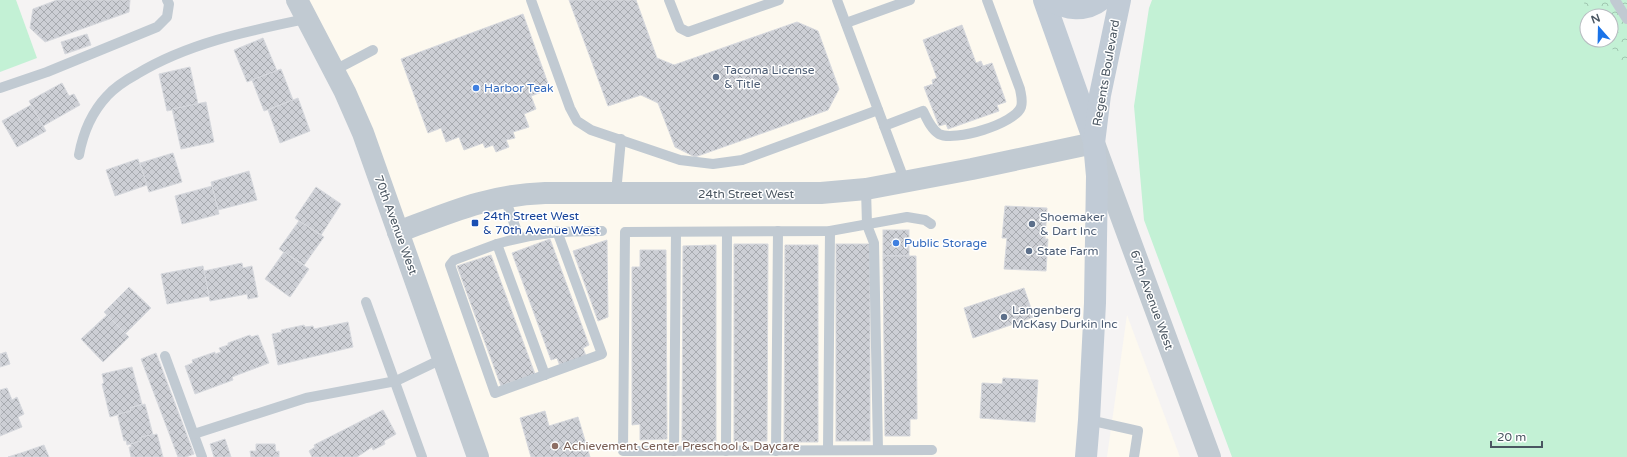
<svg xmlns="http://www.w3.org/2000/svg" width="1627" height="457" viewBox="0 0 1627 457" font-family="'Varela Round',sans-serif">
<defs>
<pattern id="forest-crowns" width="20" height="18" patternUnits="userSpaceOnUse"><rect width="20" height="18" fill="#c3f1d5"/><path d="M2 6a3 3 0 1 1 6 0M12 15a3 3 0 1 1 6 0" fill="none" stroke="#a0c6b0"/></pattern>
<pattern id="building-cross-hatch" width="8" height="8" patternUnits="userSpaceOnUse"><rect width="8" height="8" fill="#cdcfd5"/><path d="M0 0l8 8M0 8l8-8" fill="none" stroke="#a8abb0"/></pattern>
</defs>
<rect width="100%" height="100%" fill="#f5f3f3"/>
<g fill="#fdf9ef">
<path d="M297,0h747l50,143 -8,314h-608l-115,-324z"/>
<path d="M1127,315l53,142h-73z"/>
</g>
<g fill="#c3f1d5" fill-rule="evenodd">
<path d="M0,0h16l21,58 -37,14z"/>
<path d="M1152,0h475v457h-395l-88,-237 -10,-114 15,-98zM1587,16h24v24h-24z"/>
</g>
<path fill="url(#forest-crowns)" d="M1582,0h45v73l-20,-33h4v-24h-19z"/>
<g fill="url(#building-cross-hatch)" stroke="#d7d9de">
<path d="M57,0h73l-1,12 -84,30 -15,-14 3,-19z"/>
<path d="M569,0h67l21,58 17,7 123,-43 21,9 21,58 -11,21 -133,47 -20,-10 -17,-44 -17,-8 -33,11z"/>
<path d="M523,14l27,75 -19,7 5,13 -12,5 5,13 -16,5 2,6 -9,2 3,7 -13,5 -3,-7 -8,3 -2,-5 -19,7 -5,-13 -13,5 -5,-14 -13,5 -27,-74z"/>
<path d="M962,25l14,38 5,-2 2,5 9,-3 14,39 -9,3 2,6 -51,18 -2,-5 -7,2 -15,-39 9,-3 -1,-4 5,-2 -14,-38z"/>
<path d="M87,34l4,11 -26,9 -4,-12z"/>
<path d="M263,38l14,33 -30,11 -13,-32z"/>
<path d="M190,67l8,37 -31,7 -8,-37z"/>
<path d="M281,69l12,31 -29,11 -12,-31z"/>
<path d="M62,83l7,13 5,-2 6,11 -37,21 -14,-25z"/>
<path d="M298,98l12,33 -30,12 -12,-33z"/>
<path d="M206,102l8,40 -33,7 -9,-40z"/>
<path d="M31,105l15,26 -29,16 -15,-26z"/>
<path d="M173,153l9,29 -33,10 -9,-29z"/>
<path d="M138,159l9,26 -32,11 -9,-26z"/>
<path d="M249,171l8,29 -39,10 -7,-28z"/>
<path d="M212,186l7,28 -37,10 -7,-28z"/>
<path d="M316,187l25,17 -20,31 -26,-17z"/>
<path d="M1005,206l42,2 -2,31h3l-2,32 -42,-2 3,-31h-5z"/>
<path d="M299,221l25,16 -20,28 -25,-16z"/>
<rect x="883" y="230" width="26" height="26"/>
<path d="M550,239l39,106 -6,3 3,8 -26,10 -3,-8 -6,2 -39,-107z"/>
<path d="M607,240l1,77 -10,4 -25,-70z"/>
<path d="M734,244h34l-1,197 -33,1z"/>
<rect x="836" y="244" width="34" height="197"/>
<path d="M716,245v197l-34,1 1,-197z"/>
<path d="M785,245h33v197h-34z"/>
<path d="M640,250h26l1,189 -27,1v-16l-8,1v-158h8z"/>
<path d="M284,252l25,17 -19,28 -25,-18z"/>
<path d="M491,255l44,119 -34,12 -44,-120z"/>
<path d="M883,256h33l1,163h-7v17h-25z"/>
<path d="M242,263l1,5 9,-2 6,31 -10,2 -1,-5 -37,7 -6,-30z"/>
<path d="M203,266l6,30 -42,8 -6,-30z"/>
<path d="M129,287l22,21 -26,26 -21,-22z"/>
<path d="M1024,288l10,29 -61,21 -9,-30z"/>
<path d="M107,315l22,22 -26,25 -22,-23z"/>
<path d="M348,322l5,25 -75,18 -6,-31 10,-2 -1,-2 23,-5 1,2 8,-1 1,3z"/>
<path d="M250,335l1,2 7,-2 11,28 -37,14 1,3 -38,14 -10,-28 8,-3 -1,-3 23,-8v2l6,-2 -2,-4 9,-3v-2z"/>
<path d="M6,352l4,12 -10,3v-13z"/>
<path d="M156,353l38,101 -8,3h-8l-37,-98z"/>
<path d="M132,367l10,37 -12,4 1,3 -21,6 -8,-33 2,-1 -2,-9z"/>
<path d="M1003,378l35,2 -3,42 -55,-4 2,-35 20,1z"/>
<path d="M7,388l5,12 5,-3 7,17 -6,3 4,10 -22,9v-46z"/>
<path d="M145,404l8,31 -12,2v4l-14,4 -1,-5 -2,1 -6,-24 1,-3 12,-3 -1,-3z"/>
<path d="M383,410l13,24 -12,7 1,3 -12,6 -1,-3 -15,10h-45l-3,-6 6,-4 -1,-2z"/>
<path d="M545,411l4,15 29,-9 12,40h-59l-11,-39z"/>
<path d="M157,434l6,23h-32l-2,-10h2v-3l10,-3v-4z"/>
<path d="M225,439l6,18h-17l-4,-13z"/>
<path d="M256,444h19l1,8 3,-1v6h-28l-1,-6h6z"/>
<path d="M44,445l5,12h-41l16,-5z"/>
</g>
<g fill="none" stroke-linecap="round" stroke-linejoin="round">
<g stroke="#c1cad2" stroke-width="10">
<path d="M531,0l39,108 7,13 14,9 89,30 33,4 29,-4 136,-50"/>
<path d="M669,0l11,28 8,4 91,-32"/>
<path d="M837,0l68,182"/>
<path d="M1615,0l12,19"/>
<path d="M846,23l64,-23"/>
<path d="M333,71l40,-21"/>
<path d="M0,88l47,-16 110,-45 10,-10 2,-13 -2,-4"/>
<path d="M884,126l39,-15c4,8 8,18 16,23 15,8 76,-10 82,-27 2,-6 0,-12 -1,-18l-33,-89"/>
<path d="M79,155c4,-22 13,-43 28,-59 8,-9 19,-16 30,-22 51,-31 111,-43 169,-55"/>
<path d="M866,189l1,36 7,18 4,207"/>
<path d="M616,193l5,-54"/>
<path d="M504,196l15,41"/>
<path d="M931,224l-6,-4 -18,-3 -77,14 -205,1 -2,219 309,-1"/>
<path d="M497,244l-43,16 -4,5 45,128 107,-39 -45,-123"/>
<path d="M366,302l56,155"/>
<path d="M165,356l37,101"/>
<path d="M545,375l-48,-131c36,-11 67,-13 105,-13"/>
<path d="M1089,420l49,11 -4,26"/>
<path d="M194,434l112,-36 90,-17 48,-23"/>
<path d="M828,450l2,-219"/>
<path d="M674,451l2,-219"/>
<path d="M726,451l1,-219"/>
<path d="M776,451l2,-220"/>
</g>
<g stroke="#c1cad2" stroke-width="22">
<path d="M297,0l48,92 18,41 115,324"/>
<path d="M398,232c53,-20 90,-37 147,-39h276l45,-4 106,-20 122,-26 116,314"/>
</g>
<g stroke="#c1cbd6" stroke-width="22">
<path d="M1044,0l49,138"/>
<path d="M1050,0c16,10 36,12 51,0"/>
<path d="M1086,457l3,-37 6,-117 2,-127 -3,-33 6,-48 20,-95"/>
</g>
</g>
<g fill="#5c6f8a" stroke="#fff" stroke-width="1.5">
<circle cx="716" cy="77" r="4"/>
<circle cx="1032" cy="224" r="4"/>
<circle cx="1029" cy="251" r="4"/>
<circle cx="1004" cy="317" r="4"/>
</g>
<g fill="#3f7fe0" stroke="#fff" stroke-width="1.5">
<circle cx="476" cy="88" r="4"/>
<circle cx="896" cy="243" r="4"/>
</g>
<rect fill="#1a4fb4" stroke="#fff" stroke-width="1.5" x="471" y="219" width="8" height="8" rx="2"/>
<circle fill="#8d6e63" stroke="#fff" stroke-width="1.5" cx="555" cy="446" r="4"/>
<g text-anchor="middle" stroke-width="3" stroke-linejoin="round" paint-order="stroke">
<g font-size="12" fill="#4e5e75" stroke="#fff" text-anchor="start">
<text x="724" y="74">Tacoma License<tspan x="724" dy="14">&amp; Title</tspan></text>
<text x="1040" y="221">Shoemaker<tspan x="1040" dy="14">&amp; Dart Inc</tspan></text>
<text x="1037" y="255">State Farm</text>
<text x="1012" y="314">Langenberg<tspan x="1012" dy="14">McKasy Durkin Inc</tspan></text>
</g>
<g font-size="12" fill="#4a5661" stroke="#fff">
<text transform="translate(1106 73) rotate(-80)" y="4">Regents Boulevard</text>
<text x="746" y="198">24th Street West</text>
<text transform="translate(396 225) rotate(70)" y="4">70th Avenue West</text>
<text transform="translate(1152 300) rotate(70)" y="4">67th Avenue West</text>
</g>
<g font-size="12" fill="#366cbe" stroke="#fff" text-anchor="start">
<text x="484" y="92">Harbor Teak</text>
<text x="904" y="247">Public Storage</text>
</g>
<g font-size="12" fill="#164399" stroke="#fff" text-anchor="start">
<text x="483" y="220">24th Street West<tspan x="483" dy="14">&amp; 70th Avenue West</tspan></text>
</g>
<g font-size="12" fill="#785e54" stroke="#fff" text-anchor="start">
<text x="563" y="450">Achievement Center Preschool &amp; Daycare</text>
</g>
</g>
<g transform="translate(1599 28) rotate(340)"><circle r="19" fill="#ffffff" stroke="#b7bbc0"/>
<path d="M0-3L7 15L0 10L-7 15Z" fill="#1a73e8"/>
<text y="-6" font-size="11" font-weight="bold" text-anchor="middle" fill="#4a5661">N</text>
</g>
<path d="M1491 441v6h51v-6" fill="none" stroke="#4a5661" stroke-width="2"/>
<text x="1497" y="441" font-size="12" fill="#4a5661" stroke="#ffffff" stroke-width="3" paint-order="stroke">20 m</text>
</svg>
